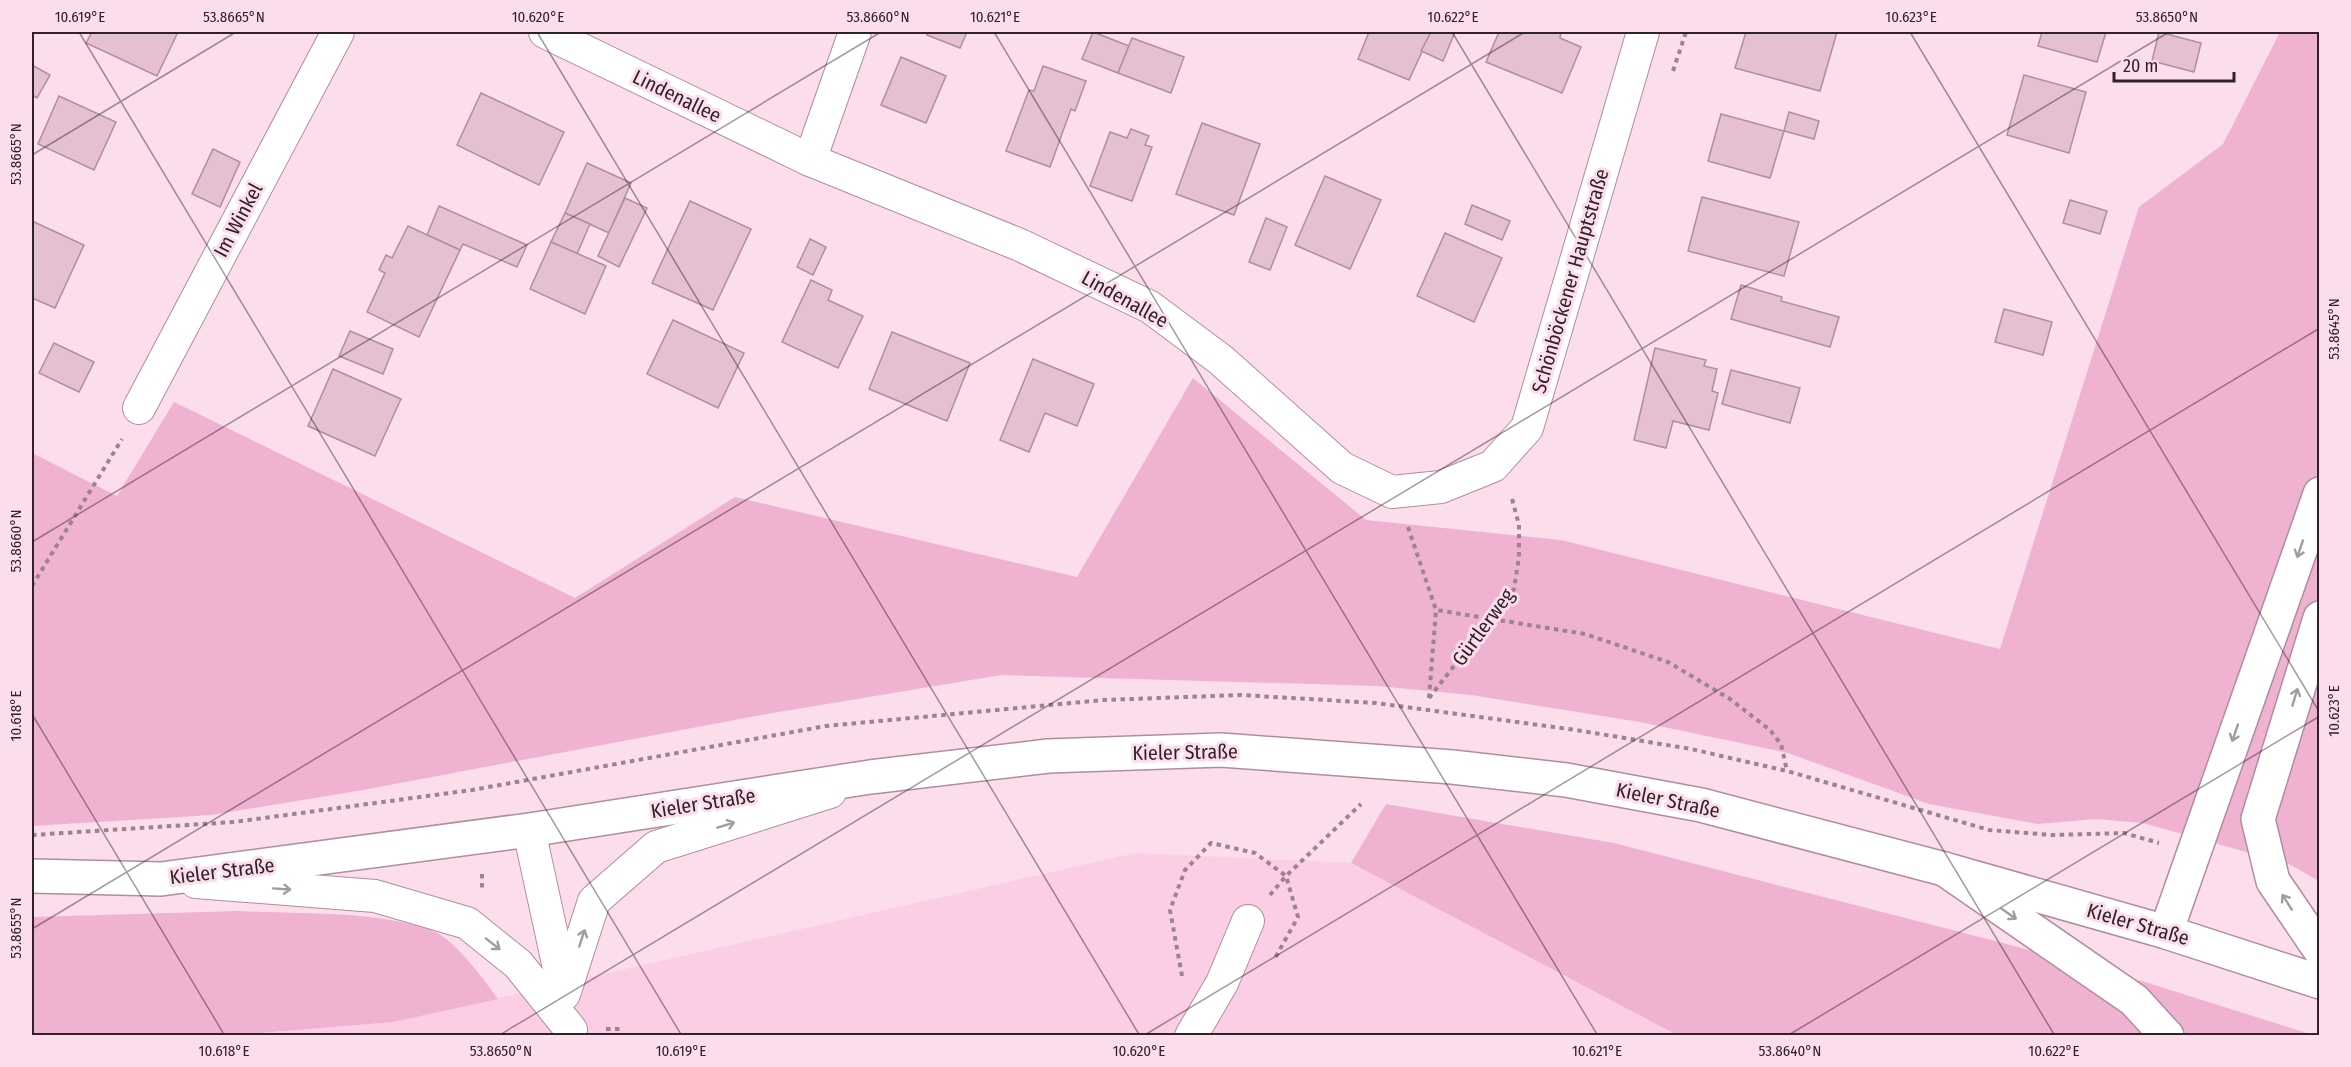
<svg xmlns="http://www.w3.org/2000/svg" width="2351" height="1067" viewBox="0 0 2351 1067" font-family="'Fira Sans Condensed',sans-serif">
<rect width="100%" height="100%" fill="#fcddec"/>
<path fill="#fccee5" d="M1135,853l216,10 326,172 -1452,1 168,-14z"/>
<g fill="#efb2d1">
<path d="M2280,32h39v849l-30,-17 -146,-41 -47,-4 -58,5 -109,-20 -141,-51 -148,-31 -169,-27 -93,-9 -377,-11 -240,40 -398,75 -152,25 -179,11v-373l85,43 57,-94 401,196 160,-101 342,80 116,-199 173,142 195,20 439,109 139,-442 84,-63z"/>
<path d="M1386,804l228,39 389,100 142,39 168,53h-636l-326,-172z"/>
<path d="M238,911c58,3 144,-1 197,21 21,9 49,48 63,67l-105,23 -168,14 -193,-1v-118z"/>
</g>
<g fill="#e5c0d3" stroke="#b08d9f" stroke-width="1.5">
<path d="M92,32h86l-21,44 -71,-33z"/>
<path d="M928,32h39l-7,16 -33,-13z"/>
<path d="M1093,32l36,14 -11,27 -36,-14z"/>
<path d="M1369,32h62l-22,48 -51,-21z"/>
<path d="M1431,32h24l-12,29 -22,-10z"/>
<path d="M1499,32h62l-1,6 21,9 -19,46 -76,-31z"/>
<path d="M1746,32h91l-17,59 -85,-23z"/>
<path d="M2042,32h64l-9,30 -59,-16z"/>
<path d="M2159,32l42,11 -7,29 -42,-11z"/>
<path d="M1132,38l52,19 -13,36 -53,-20z"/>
<path d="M901,57l45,19 -20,47 -45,-18z"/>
<path d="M32,65l18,10 -13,23 -5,-3z"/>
<path d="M1043,66l43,15 -11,30 -4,-2 -21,58 -44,-16 23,-61 5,1z"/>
<path d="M2024,75l62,17 -17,61 -62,-18z"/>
<path d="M481,93l83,39 -25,53 -82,-40z"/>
<path d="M59,96l57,26 -22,48 -56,-26z"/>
<path d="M1789,112l30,9 -5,18 -30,-8z"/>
<path d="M1721,114l63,17 -14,47 -62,-17z"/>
<path d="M1202,123l58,21 -26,71 -58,-21z"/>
<path d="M1131,129l18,7 -4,9 7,2 -20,54 -42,-15 20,-54 17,6z"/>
<path d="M213,149l27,13 -20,45 -28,-13z"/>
<path d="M587,163l44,20 -22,50 -44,-20z"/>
<path d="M1325,176l56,24 -31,69 -55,-24z"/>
<path d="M1702,197l97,25 -15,54 -96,-25z"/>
<path d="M625,198l22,10 -28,59 -21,-11z"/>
<path d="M2070,200l37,11 -7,23 -37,-11z"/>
<path d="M690,201l61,28 -38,81 -61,-27z"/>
<path d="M1472,205l38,16 -8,19 -37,-16z"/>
<path d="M439,206l88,39 -10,22 -54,-23 -3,6 -33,-15z"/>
<path d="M565,213l25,11 -13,30 -26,-12z"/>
<path d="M1266,218l21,9 -17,43 -21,-8z"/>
<path d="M32,221l52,24 -29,63 -23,-10z"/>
<path d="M408,226l52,24 -41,87 -52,-25 18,-39 -6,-3 7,-15 6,3z"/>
<path d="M1445,233l57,25 -28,64 -57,-26z"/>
<path d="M810,239l16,8 -13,28 -16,-8z"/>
<path d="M551,242l55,24 -21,48 -55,-25z"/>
<path d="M811,280l21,10 -4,10 35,16 -25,52 -56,-26z"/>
<path d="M1741,285l41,12 -1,4 58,16 -9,30 -99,-28z"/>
<path d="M2004,309l48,13 -9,33 -48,-13z"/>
<path d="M673,320l71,33 -26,55 -71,-34z"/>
<path d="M350,331l43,18 -10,25 -44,-18z"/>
<path d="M892,332l78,31 -23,58 -78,-32z"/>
<path d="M54,343l40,19 -15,30 -40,-19z"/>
<path d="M1655,348l51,12 -2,6 13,3 -5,22 6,2 -9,37 -36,-9 -7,27 -32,-8z"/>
<path d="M1033,359l61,25 -17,42 -32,-13 -16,39 -29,-12z"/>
<path d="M333,369l68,30 -26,57 -67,-30z"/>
<path d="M1731,370l69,18 -10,35 -68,-19z"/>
</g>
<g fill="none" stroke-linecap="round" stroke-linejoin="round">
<g stroke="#b08d9e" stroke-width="34">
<g id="minor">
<path d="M545,32l265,128 210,85 130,62 71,53 121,108 50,24 49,-5 52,-21 34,-38 116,-396"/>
<path d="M810,160l45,-128"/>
<path d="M139,408l199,-376"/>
<path d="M529,830l35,161"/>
<path d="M196,882l179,14 92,27 51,41 53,66"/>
<path d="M564,994l30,-93 62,-54 174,-55"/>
<path d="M1191,1036l31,-53 26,-62"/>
</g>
</g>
<g stroke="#b08d9e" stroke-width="36">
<path id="secondary" d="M32,876l129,3 368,-49 341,-53 178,-21 173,-6 231,17 114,13 135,25 243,64 222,63 154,50"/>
</g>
<g stroke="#b08d9e" stroke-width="36">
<g id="motorway">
<path d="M2320,618l-62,201 15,62 47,69"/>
<path d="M1944,869l190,131 33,36"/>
<path d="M2166,932l154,-438"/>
</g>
</g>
<g stroke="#9b848f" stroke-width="4" stroke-dasharray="4.5 4.5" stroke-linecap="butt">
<path d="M1673,71l13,-39"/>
<path d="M1408,527l28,83 149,24 83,28 62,37 40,31 11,14 6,27"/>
<path d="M32,586l90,-147"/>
<path d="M1429,698l85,-109 5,-32v-32l-8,-30"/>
<path d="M1429,698l7,-88"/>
<path d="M32,835l202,-13 238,-32 354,-64 277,-26 138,-5 135,8 200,27 115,19 96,22 202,59 63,5 72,-2 35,10"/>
<path d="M482,874v16"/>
<path d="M1270,895l16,-19 75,-72"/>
<path d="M1182,976l-12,-66 15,-40 26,-27 44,10 31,23 12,41 -24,43"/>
<path d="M606,1029h14l1,7"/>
</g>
<use href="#minor" stroke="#fff" stroke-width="32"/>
<use href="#secondary" stroke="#fff" stroke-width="33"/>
<use href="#motorway" stroke="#fff" stroke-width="33"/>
</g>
<defs><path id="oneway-shaft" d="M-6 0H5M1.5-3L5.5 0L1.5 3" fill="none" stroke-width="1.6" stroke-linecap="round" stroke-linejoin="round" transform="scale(1.5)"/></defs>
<g stroke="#a29c9f">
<use href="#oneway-shaft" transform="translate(2300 549) rotate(109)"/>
<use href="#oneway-shaft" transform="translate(2295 697) rotate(-73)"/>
<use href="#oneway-shaft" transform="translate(2235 733) rotate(109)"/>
<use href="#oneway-shaft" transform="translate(726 825) rotate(-17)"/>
<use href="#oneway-shaft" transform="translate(282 889) rotate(4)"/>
<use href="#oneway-shaft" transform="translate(2287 902) rotate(-122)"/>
<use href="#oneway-shaft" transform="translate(2009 914) rotate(35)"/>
<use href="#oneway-shaft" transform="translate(582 938) rotate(-72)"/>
<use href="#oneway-shaft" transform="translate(493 944) rotate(38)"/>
</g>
<path fill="none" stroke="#302229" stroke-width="1.5" stroke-opacity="0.45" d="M79,32l603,1004M537,32l603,1004M994,32l604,1004M1452,32l603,1004M1910,32l410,681M32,155l204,-123M32,542l849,-510M32,714l193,322M32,929l1493,-897M498,1036l1671,-1004M1143,1036l1177,-708M1787,1036l533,-320"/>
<g text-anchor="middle" stroke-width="6" stroke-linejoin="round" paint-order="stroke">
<g font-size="20" fill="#302229" stroke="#fcddec">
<text transform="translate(677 96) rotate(26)" y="7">Lindenallee</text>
<text transform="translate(238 220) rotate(-62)" y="7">Im Winkel</text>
<text transform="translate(1570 281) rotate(-74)" y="7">Schönböckener Hauptstraße</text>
<text transform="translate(1125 299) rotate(29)" y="7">Lindenallee</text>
<text transform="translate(1483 627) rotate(-54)" y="7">Gürtlerweg</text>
<text transform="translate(1185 752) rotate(-1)" y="7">Kieler Straße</text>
<text transform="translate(1668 800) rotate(12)" y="7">Kieler Straße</text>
<text transform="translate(703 803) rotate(-9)" y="7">Kieler Straße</text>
<text transform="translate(222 871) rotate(-7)" y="7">Kieler Straße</text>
<text transform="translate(2138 924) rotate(16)" y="7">Kieler Straße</text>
</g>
</g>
<rect width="2351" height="1067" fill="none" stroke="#fcddec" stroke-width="66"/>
<path d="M2114 72v9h120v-9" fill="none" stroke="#302229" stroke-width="3"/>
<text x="2123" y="72" font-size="18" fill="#302229" stroke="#fcddec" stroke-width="4.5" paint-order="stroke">20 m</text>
<rect x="33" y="33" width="2285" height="1001" fill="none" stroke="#302229" stroke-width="2"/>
<g font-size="15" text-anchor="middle" fill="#302229">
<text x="80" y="22">10.619°E</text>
<text x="234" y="22">53.8665°N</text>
<text x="538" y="22">10.620°E</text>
<text x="878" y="22">53.8660°N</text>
<text x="995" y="22">10.621°E</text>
<text x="1453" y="22">10.622°E</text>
<text x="1911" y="22">10.623°E</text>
<text x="2167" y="22">53.8650°N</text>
<text transform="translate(16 154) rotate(-90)" y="5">53.8665°N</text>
<text transform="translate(2334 329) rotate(-90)" y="5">53.8645°N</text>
<text transform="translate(16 541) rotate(-90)" y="5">53.8660°N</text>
<text transform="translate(2334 711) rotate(-90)" y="5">10.623°E</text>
<text transform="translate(16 716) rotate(-90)" y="5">10.618°E</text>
<text transform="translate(16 928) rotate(-90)" y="5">53.8655°N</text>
<text x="224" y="1056">10.618°E</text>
<text x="501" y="1056">53.8650°N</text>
<text x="681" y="1056">10.619°E</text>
<text x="1139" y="1056">10.620°E</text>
<text x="1597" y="1056">10.621°E</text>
<text x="1790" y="1056">53.8640°N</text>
<text x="2054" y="1056">10.622°E</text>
</g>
</svg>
